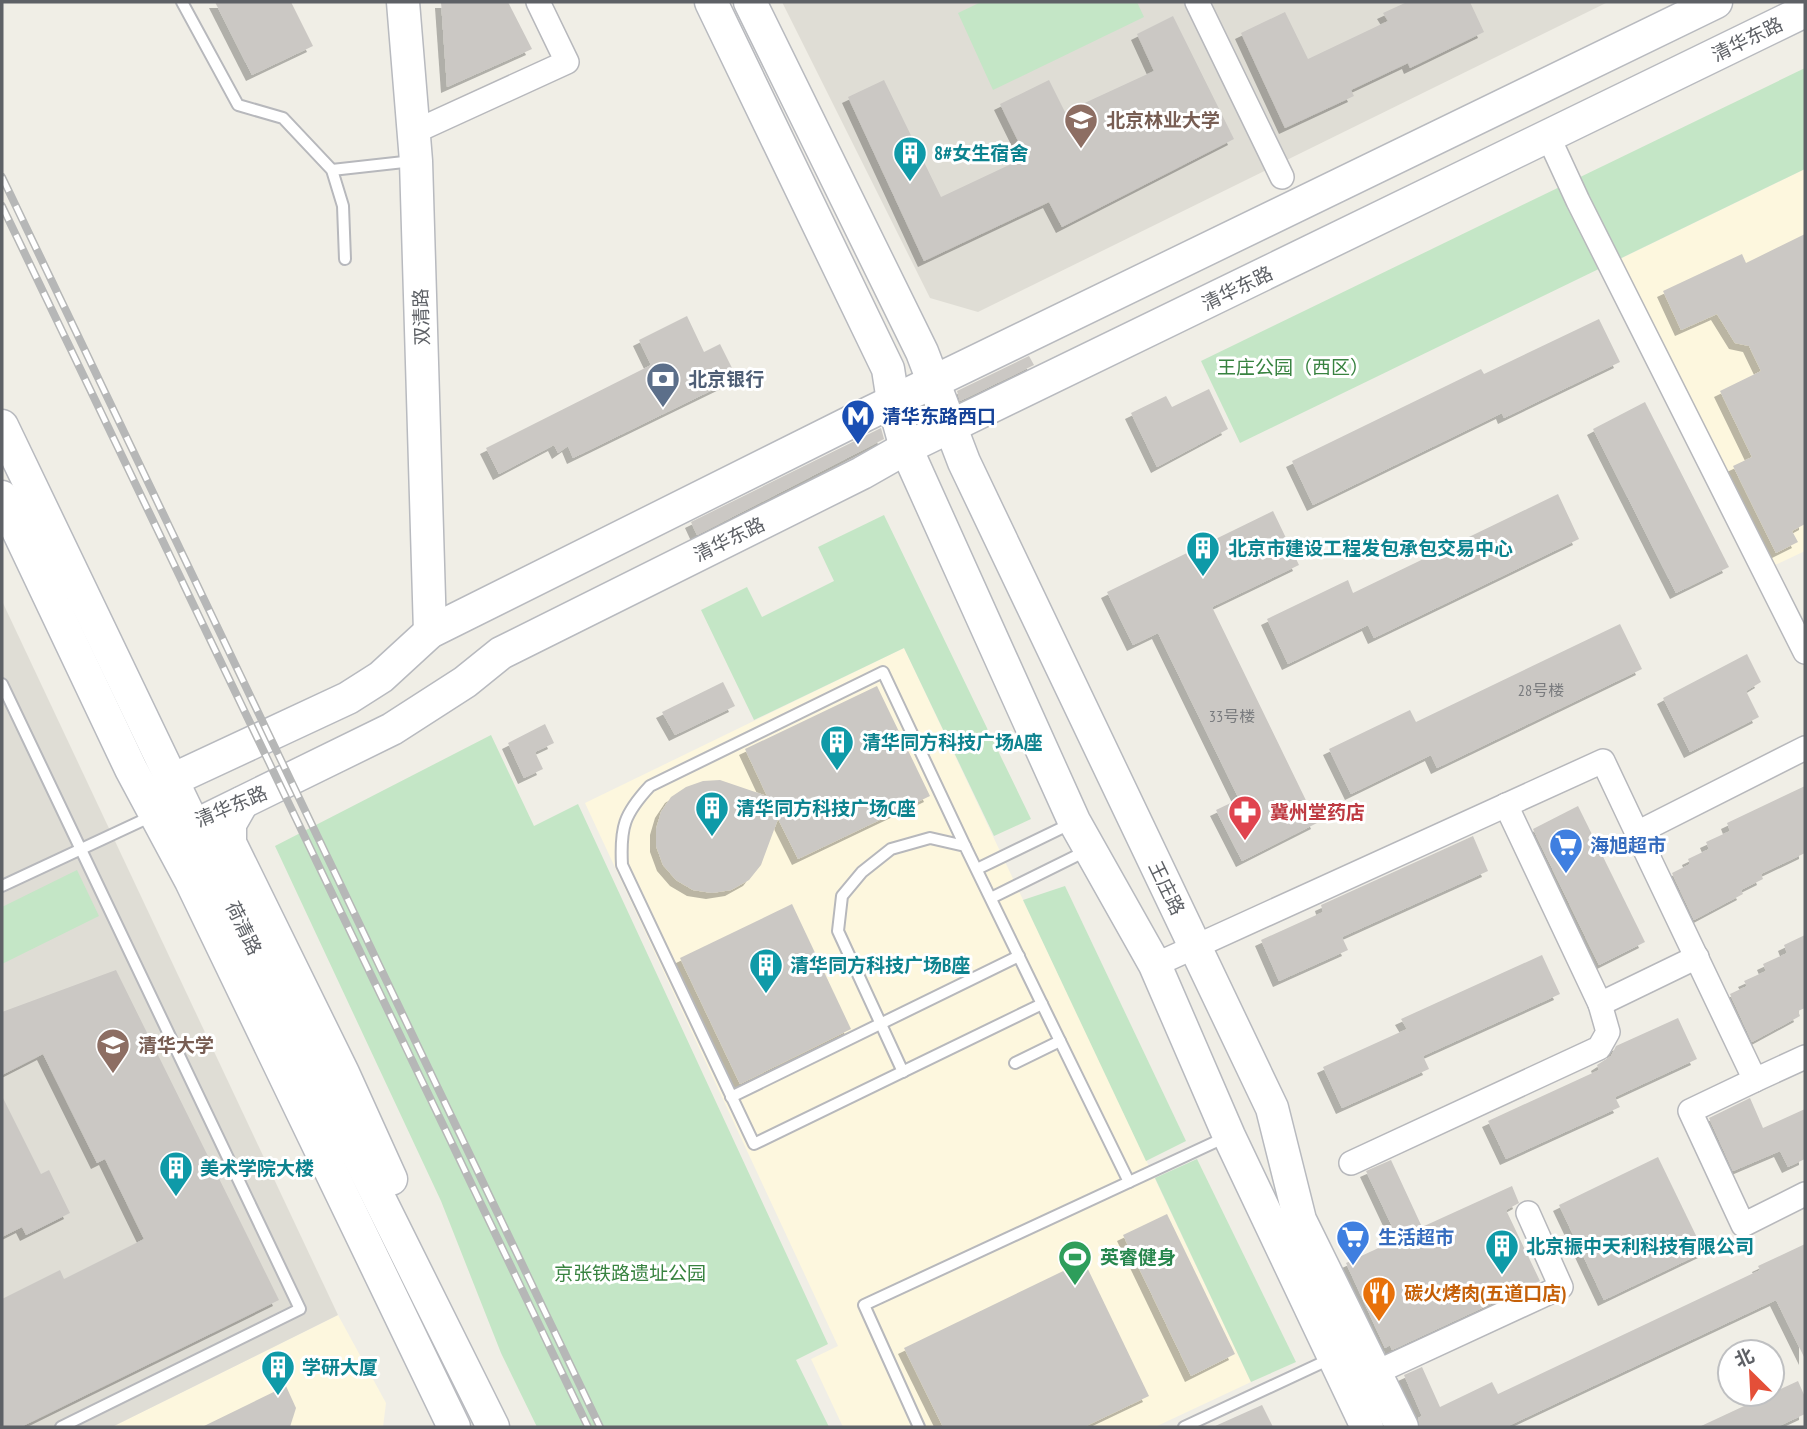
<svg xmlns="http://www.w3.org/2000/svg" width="1807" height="1429" viewBox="0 0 1807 1429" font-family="'PT Sans Narrow','Noto Sans SC',sans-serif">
<defs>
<filter id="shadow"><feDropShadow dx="-6" dy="6" stdDeviation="0" flood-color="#0004"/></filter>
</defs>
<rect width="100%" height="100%" fill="#f0eee6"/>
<g fill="#fdf7de">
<path d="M1805,169v382l-32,15 -157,-305z"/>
<path d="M904,648l347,734 -96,45h-312l-32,-68 27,-13 -253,-543z"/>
<path d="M338,1315l48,88 -3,24h-271z"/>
</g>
<g fill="#dfddd5">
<path d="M782,2h826l-630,310 -48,-14z"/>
<path d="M2,601l336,714 -226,112h-110z"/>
</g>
<g fill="#c4e6c6">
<path d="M981,2h156l7,15 -151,73 -35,-77z"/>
<path d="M1805,68v101l-565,274 -39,-82z"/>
<path d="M884,515l147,304 -37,17 -90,-188 -150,72 -53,-110 46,-23 15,30 72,-36 -16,-34z"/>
<path d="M491,735l43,91 44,-22 250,540 -32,16 33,67h-292l-36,-74 -60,-152 -166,-355z"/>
<path d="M77,870l22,46 -97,48v-57z"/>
<path d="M1065,886l121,255 -40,20 -123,-261z"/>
<path d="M1197,1159l99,203 -45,20 -96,-204z"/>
</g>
<g fill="#cbc8c4" filter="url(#shadow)">
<path d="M215,2h76l22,44 -61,29z"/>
<path d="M441,2h67l24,47 -85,38z"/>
<path d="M1407,2h63l14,30 -74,36 -2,-5 -57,27 3,6 -69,32 -44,-95 44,-21 23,47 80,-38 -5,-8z"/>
<path d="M1173,16l61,123 -172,88 -13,-25 -125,59 -76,-164 36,-17 57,117 85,-40 -26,-53 49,-24 16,32 89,-41 -17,-37z"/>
<path d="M1805,234v290l-13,7 6,11 -22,11 -43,-87 19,-9 -32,-66 41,-20 -12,-25 -14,-3 -18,-29 -36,16 -18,-39 79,-37 4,9z"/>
<path d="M687,316l17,36 16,-8 17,34 -164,80 -5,-12 -10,7 -4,-8 -55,29 -13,-26 165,-83 -12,-25z"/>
<path d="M1599,319l21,43 -116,56 -2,-5 -189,92 -21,-44 189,-92 3,5z"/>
<path d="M1029,356l5,9 -74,36 -3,-10z"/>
<path d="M1209,389l19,40 -71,38 -26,-54 35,-17 6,11z"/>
<path d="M1645,402l84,165 -53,26 -83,-164z"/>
<path d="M881,428l3,11 -187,96 -6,-13z"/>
<path d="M1558,494l21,45 -205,99 -6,-13 -80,39 -21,-45 81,-39 5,13z"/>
<path d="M1273,511l26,54 -87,42 105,216 -75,38 -26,-51 23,-11 -81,-166 -25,12 -26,-53z"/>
<path d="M1620,624l22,45 -205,99 -6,-13 -80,39 -22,-45 81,-39 6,12z"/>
<path d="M1747,654l14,28 -15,9 13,26 -69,35 -27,-54z"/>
<path d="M723,682l12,24 -60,29 -13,-23z"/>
<path d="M877,686l53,110 -132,63 -20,-40 -17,46 -12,15 -18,10 -19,3 -19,-3 -17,-10 -13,-15 -7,-19v-17l5,-17 10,-15 15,-10 17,-6 17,-1 47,16 -22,-47z"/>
<path d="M545,724l9,19 -19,9 8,17 -19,9 -16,-35z"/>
<path d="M1805,786v67l-44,21 2,5 -22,11 2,4 -49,26 -22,-47 18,-9 -2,-5 21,-10 -3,-7 24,-11 -3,-8z"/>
<path d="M1578,806l67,136 -46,23 -66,-136z"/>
<path d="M1473,836l15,35 -146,66 6,13 -69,31 -18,-41 62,-28 -2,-7z"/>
<path d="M792,904l59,125 -111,55 -60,-126z"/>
<path d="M1805,935v73l-7,3 2,5 -48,26 -22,-48 17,-8 -3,-5 22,-10 -3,-7 24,-11 -3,-8z"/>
<path d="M1542,955l18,39 -137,62 6,13 -87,39 -19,-41 84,-38 -6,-10z"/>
<path d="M116,970l163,330 -258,127h-19v-128l58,-29 4,9 80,-40 -39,-80 -8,4 -54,-109 -41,21v-63z"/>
<path d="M1678,1018l19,41 -82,38 5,10 -114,52 -18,-38 111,-51 -2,-5 14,-9 5,-10z"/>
<path d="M2,1096l39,78 8,-4 21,43 -44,22 -4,-8 -20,10z"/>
<path d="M1750,1098l13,30 42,-19v50l-17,8 -8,-16 -47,20 -24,-53z"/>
<path d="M1658,1157l46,95 -100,48 -45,-95z"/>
<path d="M1391,1160l31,67 90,-41 7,17 -13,7 34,71 -148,69 -2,-5 -5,3 -39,-85 52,-24 -32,-68z"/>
<path d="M1167,1214l68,140 -44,22 -68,-141z"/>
<path d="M1805,1244v115l-29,-59 -270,127h-86l-2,-9 4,-2 -18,-41 18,-8 18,40 52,-25 6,12 262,-124 -2,-4z"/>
<path d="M1084,1261l65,135 -65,31h-141l-39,-79z"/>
<path d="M1798,1381l7,16v17l-28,13h-78z"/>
<path d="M286,1386l10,22 -6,19h-88z"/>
<path d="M1262,1405l11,22h-60z"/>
</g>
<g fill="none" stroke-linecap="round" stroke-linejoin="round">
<g stroke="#b7b8bc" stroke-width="14">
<g id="lane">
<path d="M182,2l56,103 45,13 49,52 11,36 2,53"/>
<path d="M332,170l81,-9"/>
<path d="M2,684l298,625 -239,118"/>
<path d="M965,846l-82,-174 -233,114c-26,28 -30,41 -28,79l132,279 288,-140"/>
<path d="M977,869l95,-46"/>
<path d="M2,886l150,-70"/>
<path d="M991,898l97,-48"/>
<path d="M1060,1041l69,141"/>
<path d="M903,1072l-65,-141 4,-35 20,-24 29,-23 39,-11 35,8 95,195 -45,22"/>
<path d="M731,1097l288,-141"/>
<path d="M919,1427l-55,-122 362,-168"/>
<path d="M1184,1427l146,-68"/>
</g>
</g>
<g stroke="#b7b8bc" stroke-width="26">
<g id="street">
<path d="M1197,2l85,175"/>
<path d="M414,132l153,-70 -29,-60"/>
<path d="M1548,136l30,65 227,451"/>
<path d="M1506,805l94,199 97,-47"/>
<path d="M1637,833l118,247 50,-23"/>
<path d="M1155,965l448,-204 34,72 168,-85"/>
<path d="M1755,1080l-65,31 53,114 62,-31"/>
<path d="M1351,1163l248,-115 9,-16 -8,-28"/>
<path d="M1375,1373l186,-86 -33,-74"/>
</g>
</g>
<g stroke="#b8babf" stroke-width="35">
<g id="secondary">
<path d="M403,2l13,159 14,471"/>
<path d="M711,2l177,367 5,32 13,47 168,373 81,144 74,171 138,291"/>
<path d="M750,2l172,350 42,110 308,646 28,112 102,207"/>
<path d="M2,426l192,400 299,601"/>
<path d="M2,497l129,272 60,112 263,546"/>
<path d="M242,803l-12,21v19l113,230 48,106"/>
<path d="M157,814l37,12 198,-97 73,-47 36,-29 361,-180 44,-25 899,-437"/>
<path d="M157,814l15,-34 176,-82 33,-21 49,-45 435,-217 851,-413"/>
</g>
</g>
<use href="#lane" stroke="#fff" stroke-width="10"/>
<use href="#street" stroke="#fff" stroke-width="23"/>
<use href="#secondary" stroke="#fff" stroke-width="32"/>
<g stroke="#b6b7b7" stroke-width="8">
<g id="rail">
<path d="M2,177l598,1250"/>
<path d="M2,206l586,1221"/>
</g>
</g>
<use href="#rail" stroke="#fff" stroke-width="5" stroke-dasharray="16" stroke-linecap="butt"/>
</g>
<defs>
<g id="university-pin" transform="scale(1.75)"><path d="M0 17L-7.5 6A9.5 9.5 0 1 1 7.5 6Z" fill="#8d6e63" stroke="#fff"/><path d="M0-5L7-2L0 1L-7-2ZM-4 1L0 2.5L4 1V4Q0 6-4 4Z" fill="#fff"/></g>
<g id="building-pin" transform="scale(1.75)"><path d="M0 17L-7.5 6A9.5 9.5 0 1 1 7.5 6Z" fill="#0f9aa8" stroke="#fff"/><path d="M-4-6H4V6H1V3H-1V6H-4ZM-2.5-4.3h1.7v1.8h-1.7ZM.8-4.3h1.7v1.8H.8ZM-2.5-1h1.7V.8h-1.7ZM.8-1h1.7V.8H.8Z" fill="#fff"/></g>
<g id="bank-pin" transform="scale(1.75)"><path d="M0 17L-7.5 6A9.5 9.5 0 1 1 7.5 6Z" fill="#5c6f8a" stroke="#fff"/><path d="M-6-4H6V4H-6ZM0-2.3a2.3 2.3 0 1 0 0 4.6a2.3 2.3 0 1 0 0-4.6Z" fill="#fff"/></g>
<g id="metro-pin" transform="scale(1.75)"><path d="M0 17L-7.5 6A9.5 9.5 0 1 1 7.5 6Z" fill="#1a4fb4" stroke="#fff"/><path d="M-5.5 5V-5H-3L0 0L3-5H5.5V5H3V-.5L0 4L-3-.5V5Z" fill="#fff"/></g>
<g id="pharmacy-pin" transform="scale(1.75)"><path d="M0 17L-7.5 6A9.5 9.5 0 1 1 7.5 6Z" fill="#e0444e" stroke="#fff"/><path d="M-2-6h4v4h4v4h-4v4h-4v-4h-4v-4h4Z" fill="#fff"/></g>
<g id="supermarket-pin" transform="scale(1.75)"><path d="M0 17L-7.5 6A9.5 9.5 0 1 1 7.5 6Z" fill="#3f7fe0" stroke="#fff"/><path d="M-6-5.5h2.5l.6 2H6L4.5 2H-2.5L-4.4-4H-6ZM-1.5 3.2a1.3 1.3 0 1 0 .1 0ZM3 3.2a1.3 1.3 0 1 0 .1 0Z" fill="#fff"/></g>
<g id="stadium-pin" transform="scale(1.75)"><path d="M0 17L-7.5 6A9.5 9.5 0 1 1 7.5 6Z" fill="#2e9e5b" stroke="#fff"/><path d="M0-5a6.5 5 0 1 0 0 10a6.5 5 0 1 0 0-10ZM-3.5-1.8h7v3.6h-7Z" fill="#fff"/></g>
<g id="restaurant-pin" transform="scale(1.75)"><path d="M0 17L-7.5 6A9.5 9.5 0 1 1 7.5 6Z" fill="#e8710a" stroke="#fff"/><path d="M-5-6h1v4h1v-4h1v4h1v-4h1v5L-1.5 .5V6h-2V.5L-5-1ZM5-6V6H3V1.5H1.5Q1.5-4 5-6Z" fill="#fff"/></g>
</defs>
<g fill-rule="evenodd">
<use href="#university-pin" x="1081" y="120"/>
<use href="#building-pin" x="910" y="153"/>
<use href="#bank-pin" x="663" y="379"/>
<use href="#metro-pin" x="858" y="416"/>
<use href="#building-pin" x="1203" y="548"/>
<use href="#building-pin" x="837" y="742"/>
<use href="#building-pin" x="712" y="808"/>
<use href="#pharmacy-pin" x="1245" y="812"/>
<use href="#supermarket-pin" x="1566" y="845"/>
<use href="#building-pin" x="766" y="965"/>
<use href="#university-pin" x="113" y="1045"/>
<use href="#building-pin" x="176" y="1168"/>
<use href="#supermarket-pin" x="1353" y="1237"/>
<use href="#building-pin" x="1502" y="1246"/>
<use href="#stadium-pin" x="1075" y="1257"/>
<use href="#restaurant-pin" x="1379" y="1293"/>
<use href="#building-pin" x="278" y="1367"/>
</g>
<g text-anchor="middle" stroke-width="6" stroke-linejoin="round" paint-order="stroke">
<g font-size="16" fill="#797b7e">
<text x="1541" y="696">28号楼</text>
<text x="1232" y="722">33号楼</text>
</g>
<g font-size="19" fill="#5e6166" stroke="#fff">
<text transform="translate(1747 39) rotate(-26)" y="7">清华东路</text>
<text transform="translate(1237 288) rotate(-26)" y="7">清华东路</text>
<text transform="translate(421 317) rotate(-92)" y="7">双清路</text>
<text transform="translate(729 539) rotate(-26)" y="7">清华东路</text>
<text transform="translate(231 806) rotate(-23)" y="7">清华东路</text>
<text transform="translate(1167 888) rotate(64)" y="7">王庄路</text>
<text transform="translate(244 928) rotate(64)" y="7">荷清路</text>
</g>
<g font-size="19" font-weight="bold" fill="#785e54" stroke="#fff" text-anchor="start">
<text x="1106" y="127">北京林业大学</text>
<text x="138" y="1052">清华大学</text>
</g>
<g font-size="19" font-weight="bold" fill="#0d838f" stroke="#fff" text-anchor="start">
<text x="934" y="160">8#女生宿舍</text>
<text x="1228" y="555">北京市建设工程发包承包交易中心</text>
<text x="862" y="749">清华同方科技广场A座</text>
<text x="736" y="815">清华同方科技广场C座</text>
<text x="790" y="972">清华同方科技广场B座</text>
<text x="200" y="1175">美术学院大楼</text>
<text x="1526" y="1253">北京振中天利科技有限公司</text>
<text x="302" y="1374">学研大厦</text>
</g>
<g font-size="19" fill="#388340" stroke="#fff">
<text x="1293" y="374">王庄公园（西区）</text>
<text x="630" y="1280">京张铁路遗址公园</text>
</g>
<g font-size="19" font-weight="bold" fill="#4e5e75" stroke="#fff" text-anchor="start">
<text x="688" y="386">北京银行</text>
</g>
<g font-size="19" font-weight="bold" fill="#164399" stroke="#fff" text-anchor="start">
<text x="882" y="423">清华东路西口</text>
</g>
<g font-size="19" font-weight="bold" fill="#be3a42" stroke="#fff" text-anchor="start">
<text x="1270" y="819">冀州堂药店</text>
</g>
<g font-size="19" font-weight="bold" fill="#366cbe" stroke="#fff" text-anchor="start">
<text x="1590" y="852">海旭超市</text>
<text x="1378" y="1244">生活超市</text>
</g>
<g font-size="19" font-weight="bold" fill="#27864d" stroke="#fff" text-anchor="start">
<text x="1100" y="1264">英睿健身</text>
</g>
<g font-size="19" font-weight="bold" fill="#c56008" stroke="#fff" text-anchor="start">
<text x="1404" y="1300">碳火烤肉(五道口店)</text>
</g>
</g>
<rect width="1807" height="1429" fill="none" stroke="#5e6166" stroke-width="7"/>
<g transform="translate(1751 1373) rotate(336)"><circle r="33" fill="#ffffff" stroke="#bfc0c2" stroke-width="2"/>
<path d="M0-5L12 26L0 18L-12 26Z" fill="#e44f38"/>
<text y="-10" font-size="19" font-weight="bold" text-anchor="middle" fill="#5e6166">北</text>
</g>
</svg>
